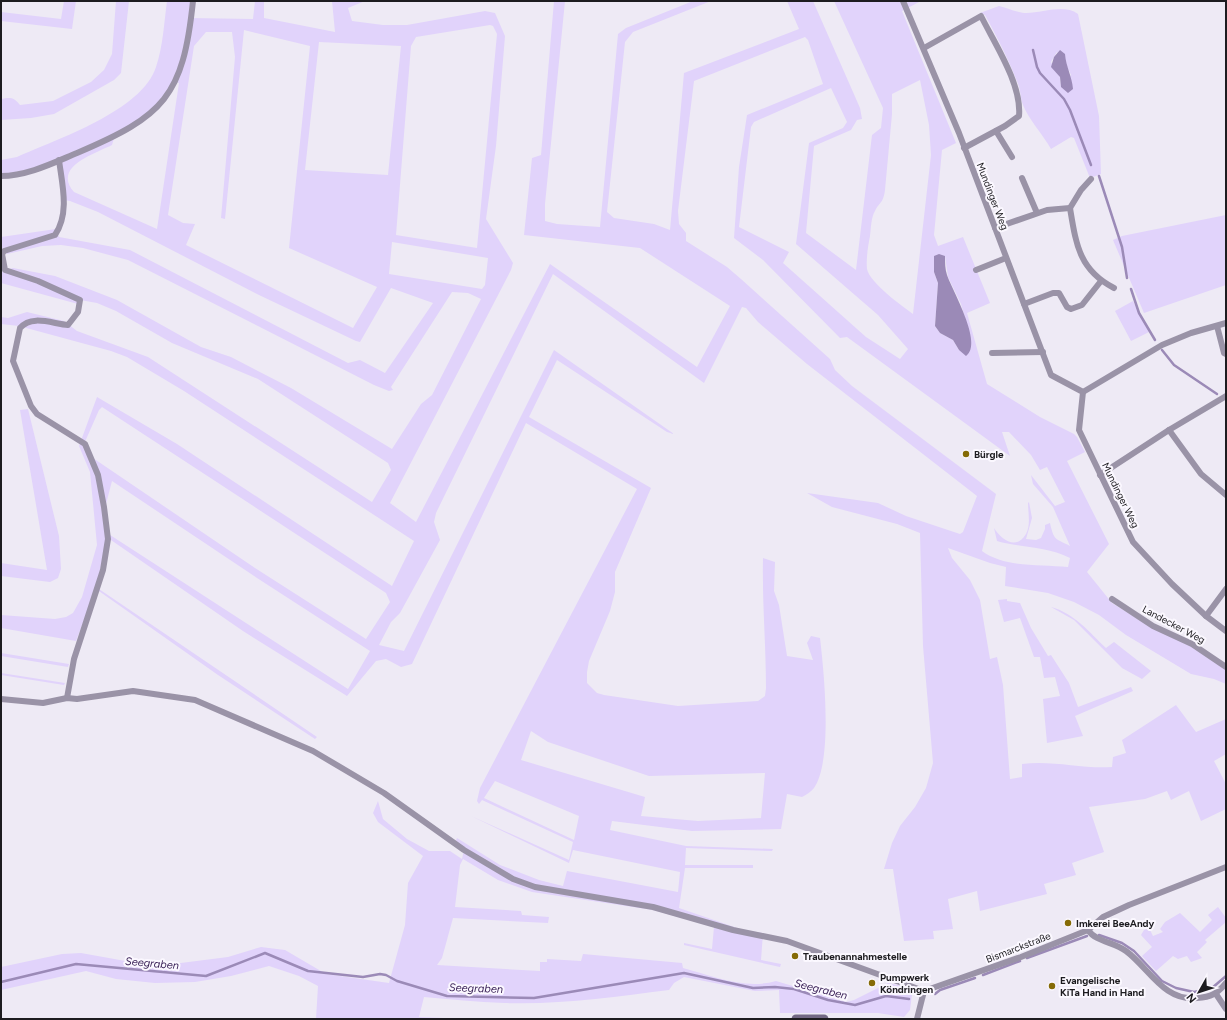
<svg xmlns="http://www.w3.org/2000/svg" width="1227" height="1020" viewBox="0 0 1227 1020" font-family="Figtree,sans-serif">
<rect width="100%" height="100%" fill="#eeeaf5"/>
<g fill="#e1d3fb" fill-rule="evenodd">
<path d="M64,1h12l-4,28 -71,-8v-9l60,7z"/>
<path d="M116,1h13l-8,72 -7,7 -60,34 -23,4 -30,2v-21c9,-2 13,-2 19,6l33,-4 38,-19 13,-12 8,-16z"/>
<path d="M167,1h24l-2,17 64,1 2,-18h9v17l71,14 -3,-31h33l-17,7 4,13 31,4h24l78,-14 10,2 10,23 -9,110 -10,73 27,44 -2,7 -121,233 26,19 134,-258 147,103 33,-61 -90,-58 -116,-13 8,-77 9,-3 13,-154h11l-20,203v17l12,3 43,3 18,-193 8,-6 67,-27h18l-78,31 -8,10 -18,170 7,6 40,6 16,6 14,-157 115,-44 -12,-28h26l40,91 7,16 2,11 -5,1 -6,10 -37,16 -8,87 50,37 16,-135 9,-7 2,-20 -49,-107h87l-19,10 54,132 -14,7 -8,85 4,11 25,-9 27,66 -23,10 20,71 53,33 34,17 3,3 8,15 -18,9 42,83 -22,28 25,31 39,24 47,22 28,21v14l-12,-5 -23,-5 -65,-39 -27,-20 -25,-13 -26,-9 -43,-7 1,-19 -16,-4 -42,-15 4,10 18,22 10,20 10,59 7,-2 6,28 7,94 12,-2v-13c30,-4 60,5 90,3l1,-10 13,-4 -4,-13 54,-35 20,27 30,-13v35l-12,7 12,23v25l-25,12 -12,-30 -18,9 -4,-9 -22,8 -56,8 15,45 -32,11 4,12 -32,9 3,10 -67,17 -3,-20 -29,8 5,30 -20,2 1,8 -30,2 -11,-72h-9l8,-26 8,-17 15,-19 11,-19 7,-25 -10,-117 -3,-113 -23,-9 -65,-17 -25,-14 71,10 28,13 54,18 3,-2 14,-36 -170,-132 -49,-42 -12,-14 -4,-1 -38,76 -151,-109 -117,239 -2,9 6,18 -40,73 -9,9 -12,23 25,6 150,-301 120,84 -7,-2 -110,-72 -28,57 122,71 -36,84v20l-5,19 -21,50 -2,11v11l10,10 7,2 74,11 80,-5 7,-5 1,-8c0,-44 -4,-87 -3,-130l12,4 -1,29 5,14 8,51 26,4 -6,-17 4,-7 9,2c4,34 13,123 -6,150 -3,4 -8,7 -12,9l-15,-3 -6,35 -89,2 -80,-10 -2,9 76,16 87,3 -1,2 -86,-3 -1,17h68v3h-68l-6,40 64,22 20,3 -2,27 20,4 -1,3 -96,-22v-2l28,6 2,-22 -61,-17 -121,-18 -34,-12 -35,-21 -3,6 -5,42 66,4 1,4 27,2 -1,6 -95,-5 -11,40 -5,7 103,6v-9h7v-3l34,2 2,-7 99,9 1,5c30,8 62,22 93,13l70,21 8,-2 34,-17c10,2 18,3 24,11l-2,16 -6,7 -26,-4h-98l-1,-23 -24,1 -71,-14 -10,6 -5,7c-55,7 -110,15 -165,13 -27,-1 -54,-4 -80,-6l-5,20 50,2h-153l2,-33 -19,-10 -30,-10 -38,10 -36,6 -40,1 -39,-4 -30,-8 -85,19v-23l61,-13 19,-1 61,11 23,1 63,-8 33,-10 24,3 41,24 63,9 16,-58 3,-42 15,-27 -45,-34 -5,-9 5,-12 5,18 24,20 22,12h21l12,8 2,-9 -9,-7 2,-5 43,27 39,15 24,6 4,-15 111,21 2,-20 -107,-22 -4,13 -98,-47 98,44 4,-18 -91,-42 -3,4 -2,-3 3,-13 157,-299 -111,-66 -114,241 -11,3 -15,-8 -10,2 -29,35 -104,-65 -135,-93 -12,49 221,150 -2,2 -97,-64 -122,-86 -20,52 -75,-13v-13l54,4 11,-2 7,-4 9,-16 15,-52 -7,-73 -11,-26 18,-49 80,47 215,142 22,-45 -230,-150 -57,-34 -16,-6 -92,-25 -18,-2v-7l7,1 19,-6 37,9 13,10 71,26 224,145 19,-32 -3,-7 -130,-84 -86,-36 -56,-32 -19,-8 -17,-3 -2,4 -77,-21v-10l4,-3 8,-2 42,8 62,24 84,47 30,10 60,31 101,61 29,-45 11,-9 49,-96 -13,-6 -16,-1 -61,95 2,3 -4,1 -15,-6 -246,-125 -45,-12 -22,-3 -19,1 -35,8 -6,-5v-12l55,-8 3,8 71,13 218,113 12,-3 25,13 48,-70 -42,-15 -31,54 -4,-1 -97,-46 -161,-83 -28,-11 -6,-1 -5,-41 -19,8 -39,8v-15l16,-3c40,-18 125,-46 139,-90 7,-21 8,-44 11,-66zM490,25l3,1 4,8 -20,214 -81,-13 15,-189 5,-9zM244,30l66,16 -21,202 88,39 -24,41 -167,-83 9,-21 -12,-1 -15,-8 26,-169 12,-14h26l3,25 -14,161 4,1zM805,37l3,3 15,44 -76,31 -8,52 -5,71 29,22 77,78 7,-1 163,119 -8,-24h7l22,23 9,15 7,-3 18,35 -10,4 -24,-31 2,9 20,23 17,39c-15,-8 -16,-5 -20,-23l-5,2v4l-4,9 -5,2 -10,-1 6,-21 -3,-16 -1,1c0,9 3,22 -2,31 -10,17 -25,5 -32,-6l3,13c24,7 49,5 73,17l-2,9c-28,-3 -63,1 -86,-16l14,-57 -144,-108 -17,-16 -5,-11 -89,-80 -14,-12 -41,-26v-8l-7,-9 -1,-13 16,-130zM319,42l82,4 -13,129 -83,-5zM920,80l9,45 2,30 -18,159c-11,-8 -43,-31 -46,-45 -1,-10 1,-23 3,-33 1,-7 1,-19 5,-25 5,-10 8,-7 10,-21l7,-76v-20zM175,82l4,1 -22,146 -83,-37c-22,-25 20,-38 38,-47l3,-10 37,-24zM831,88l16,34 -4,6 -34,15 -13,101 82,71 30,34 -8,10 -34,-22 -83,-74 6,-11 -50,-25 12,-100 3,-5zM392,242l96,16 -3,27 -3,4 -93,-15zM934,256h11l3,21 13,27 7,25 -9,21 -6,-10 -13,-7 -5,-7 3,-43 -4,-11zM102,407l284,186 4,9 -24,37 -111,-71 -165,-112 -6,-12 15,-34zM112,481l145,97 113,73 -22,38 -241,-156 -1,-29zM531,731l17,11 101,34 116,-3 -4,45 -63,3 -57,-5 4,-19 -124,-37zM495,781l84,35 -5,24 -90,-42z"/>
<path d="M999,6c8,2 17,6 25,7 17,1 39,-10 54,1l21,102 2,58 -11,4 -16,-40 -3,-1 -20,12c-8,-14 -23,-31 -28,-44 -3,-7 -2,-14 -5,-21 -9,-24 -21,-47 -33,-69l-5,-2zM1057,52l8,10 6,13 -10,12 -1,-10 -9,-15z"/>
<path d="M1226,215v70l-82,28 -31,-73 9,-4z"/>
<path d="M1133,301l16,31 -18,9 -16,-30z"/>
<path d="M28,409l31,127 2,33 -3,9 -8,4 -49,-6v-13l46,7 -27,-160z"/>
<path d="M1007,599v2l13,2 11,25 17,28 3,-1 18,28 9,24 53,-20 2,4 -58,25 8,20 -36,7 -4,-44 17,-3 -5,-19 -11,1 -4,-21h-6l-14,-39 -16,4 -6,-22z"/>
<path d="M1051,607c23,6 38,25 55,41l8,-6 37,29 -9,8 -20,-11 -48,-48z"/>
<path d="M1,653l68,11 -1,3 -67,-11z"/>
<path d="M1,673l64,10 -1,2 -63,-10z"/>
<path d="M1218,907l8,11v4l-21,18 2,2 -10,10 5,6 -11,4 -4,-6 -9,3 -5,-3 -17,15 -14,-15 10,-9 -11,-12 3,-5 5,-2 4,8 10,-4 -3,-3 5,-7 15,-9 20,19 12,-12 -4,-5z"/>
</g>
<g fill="#9b8ab7">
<path d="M1060,50l5,4c1,13 7,22 8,35l-5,4 -7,-6 -1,-10 -9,-10 3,-10z"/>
<path d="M939,254l6,2c0,7 0,13 2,19 5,15 37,69 19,81l-7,-6 -6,-10 -13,-7 -5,-7 3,-43 -4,-11v-16z"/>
</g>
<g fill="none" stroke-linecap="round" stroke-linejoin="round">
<g stroke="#9b8ab7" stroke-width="2.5">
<path d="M1033,50l4,17 3,6 24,26 6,11 21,55"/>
<path d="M1099,176l23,71 5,31"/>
<path d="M1131,289l8,24 16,27"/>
<path d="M1162,350l12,15 43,29"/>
<path d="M1099,935l23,8 12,8 28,30 14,7 18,4 18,-4 14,-12"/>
<path d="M1027,958l60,-22"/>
<path d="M983,975l37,-14"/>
<path d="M1,982l75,-18 130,12 59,-23 43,18 55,6 17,-3 6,1 11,6 50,15 87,2 150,-25 69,15 22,-1 19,2 34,11 27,5 31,-9 23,3"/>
<path d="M935,994l5,-4 35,-12"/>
</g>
<g stroke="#9a93a7" stroke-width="6">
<path d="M903,1l56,132 92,242 32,17 -4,38 54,112 39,42 34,32 20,15"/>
<path d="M924,48l57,-32c14,28 41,69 38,100l-14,10 -41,22"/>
<path d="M996,131l16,26"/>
<path d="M59,160c3,24 11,53 -4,75l-51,16 -2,3 3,16 33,11 42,19 -2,12 -10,13c-15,-1 -36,-11 -48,3l-7,33 18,45 6,8 48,30 13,31 6,32 4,32 -5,31 -29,89 -7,39"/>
<path d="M1,176c26,0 52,-13 76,-23 87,-37 106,-56 116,-152"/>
<path d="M1022,178l15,35"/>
<path d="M1070,208l11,-18 10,-11"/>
<path d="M995,228l52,-18 23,-2c6,36 9,62 44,80"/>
<path d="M976,270l30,-12"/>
<path d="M1024,304l29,-11h6l8,14 4,2 11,-4 19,-24"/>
<path d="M1217,326l7,27 2,1"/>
<path d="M992,353l51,-1"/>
<path d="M1083,392l79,-47 29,-12 35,-10"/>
<path d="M1169,430l32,44 25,21"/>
<path d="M1100,475l69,-45 57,-34"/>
<path d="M1112,599l41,27 39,18 34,23"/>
<path d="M1206,616l20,-27"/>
<path d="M1,699l42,4 24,-5 10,1 56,-8 62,9 118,51 71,42 80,57 49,29 22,8 118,20 80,23 54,11 137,50 97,-34 67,-27 15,-13 26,-12 97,-38"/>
<path d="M1088,930c8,12 26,12 38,21 23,17 38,51 71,47 14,-1 20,-4 29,-15"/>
<path d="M1216,994l10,15"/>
<path d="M917,1019l7,-28"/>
</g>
<path stroke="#736885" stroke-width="9" d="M796,1019h28"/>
</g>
<g fill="#856b06" stroke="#fbf8ff" stroke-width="1.5">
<circle cx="966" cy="454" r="4"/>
<circle cx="1068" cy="923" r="4"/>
<circle cx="795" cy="956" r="4"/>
<circle cx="872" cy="983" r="4"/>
<circle cx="1052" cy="986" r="4"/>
</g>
<g text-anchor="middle" stroke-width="4" stroke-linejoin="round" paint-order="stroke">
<g font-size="10" fill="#1d1c20" stroke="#fbf8ff">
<text transform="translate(993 196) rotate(69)" y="4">Mundinger Weg</text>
<text transform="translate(1121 495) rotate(64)" y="4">Mundinger Weg</text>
<text transform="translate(1174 624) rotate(28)" y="4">Landecker Weg</text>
<text transform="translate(1018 947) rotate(-21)" y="4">Bismarckstraße</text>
</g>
<g font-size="10" font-weight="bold" fill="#1d1c20" stroke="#fbf8ff" text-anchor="start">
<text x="974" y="458">Bürgle</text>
<text x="1076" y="927">Imkerei BeeAndy</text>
<text x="803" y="960">Traubenannahmestelle</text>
<text x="880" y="981">Pumpwerk<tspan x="880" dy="12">Köndringen</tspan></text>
<text x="1060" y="984">Evangelische<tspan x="1060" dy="12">KiTa Hand in Hand</tspan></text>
</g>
<g font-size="11" font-style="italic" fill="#361d54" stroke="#fbf8ff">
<text transform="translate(152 963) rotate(5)" y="4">Seegraben</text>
<text transform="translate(476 988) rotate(2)" y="4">Seegraben</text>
<text transform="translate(821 989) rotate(14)" y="4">Seegraben</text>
</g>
</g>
<rect width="1227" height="1020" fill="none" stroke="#1d1c20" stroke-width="4"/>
<g transform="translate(1199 992) rotate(231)" stroke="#fbf8ff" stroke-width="3" paint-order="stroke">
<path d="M0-3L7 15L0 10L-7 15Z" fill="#1d1c20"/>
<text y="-6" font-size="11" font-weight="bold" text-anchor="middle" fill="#1d1c20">N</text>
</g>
</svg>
